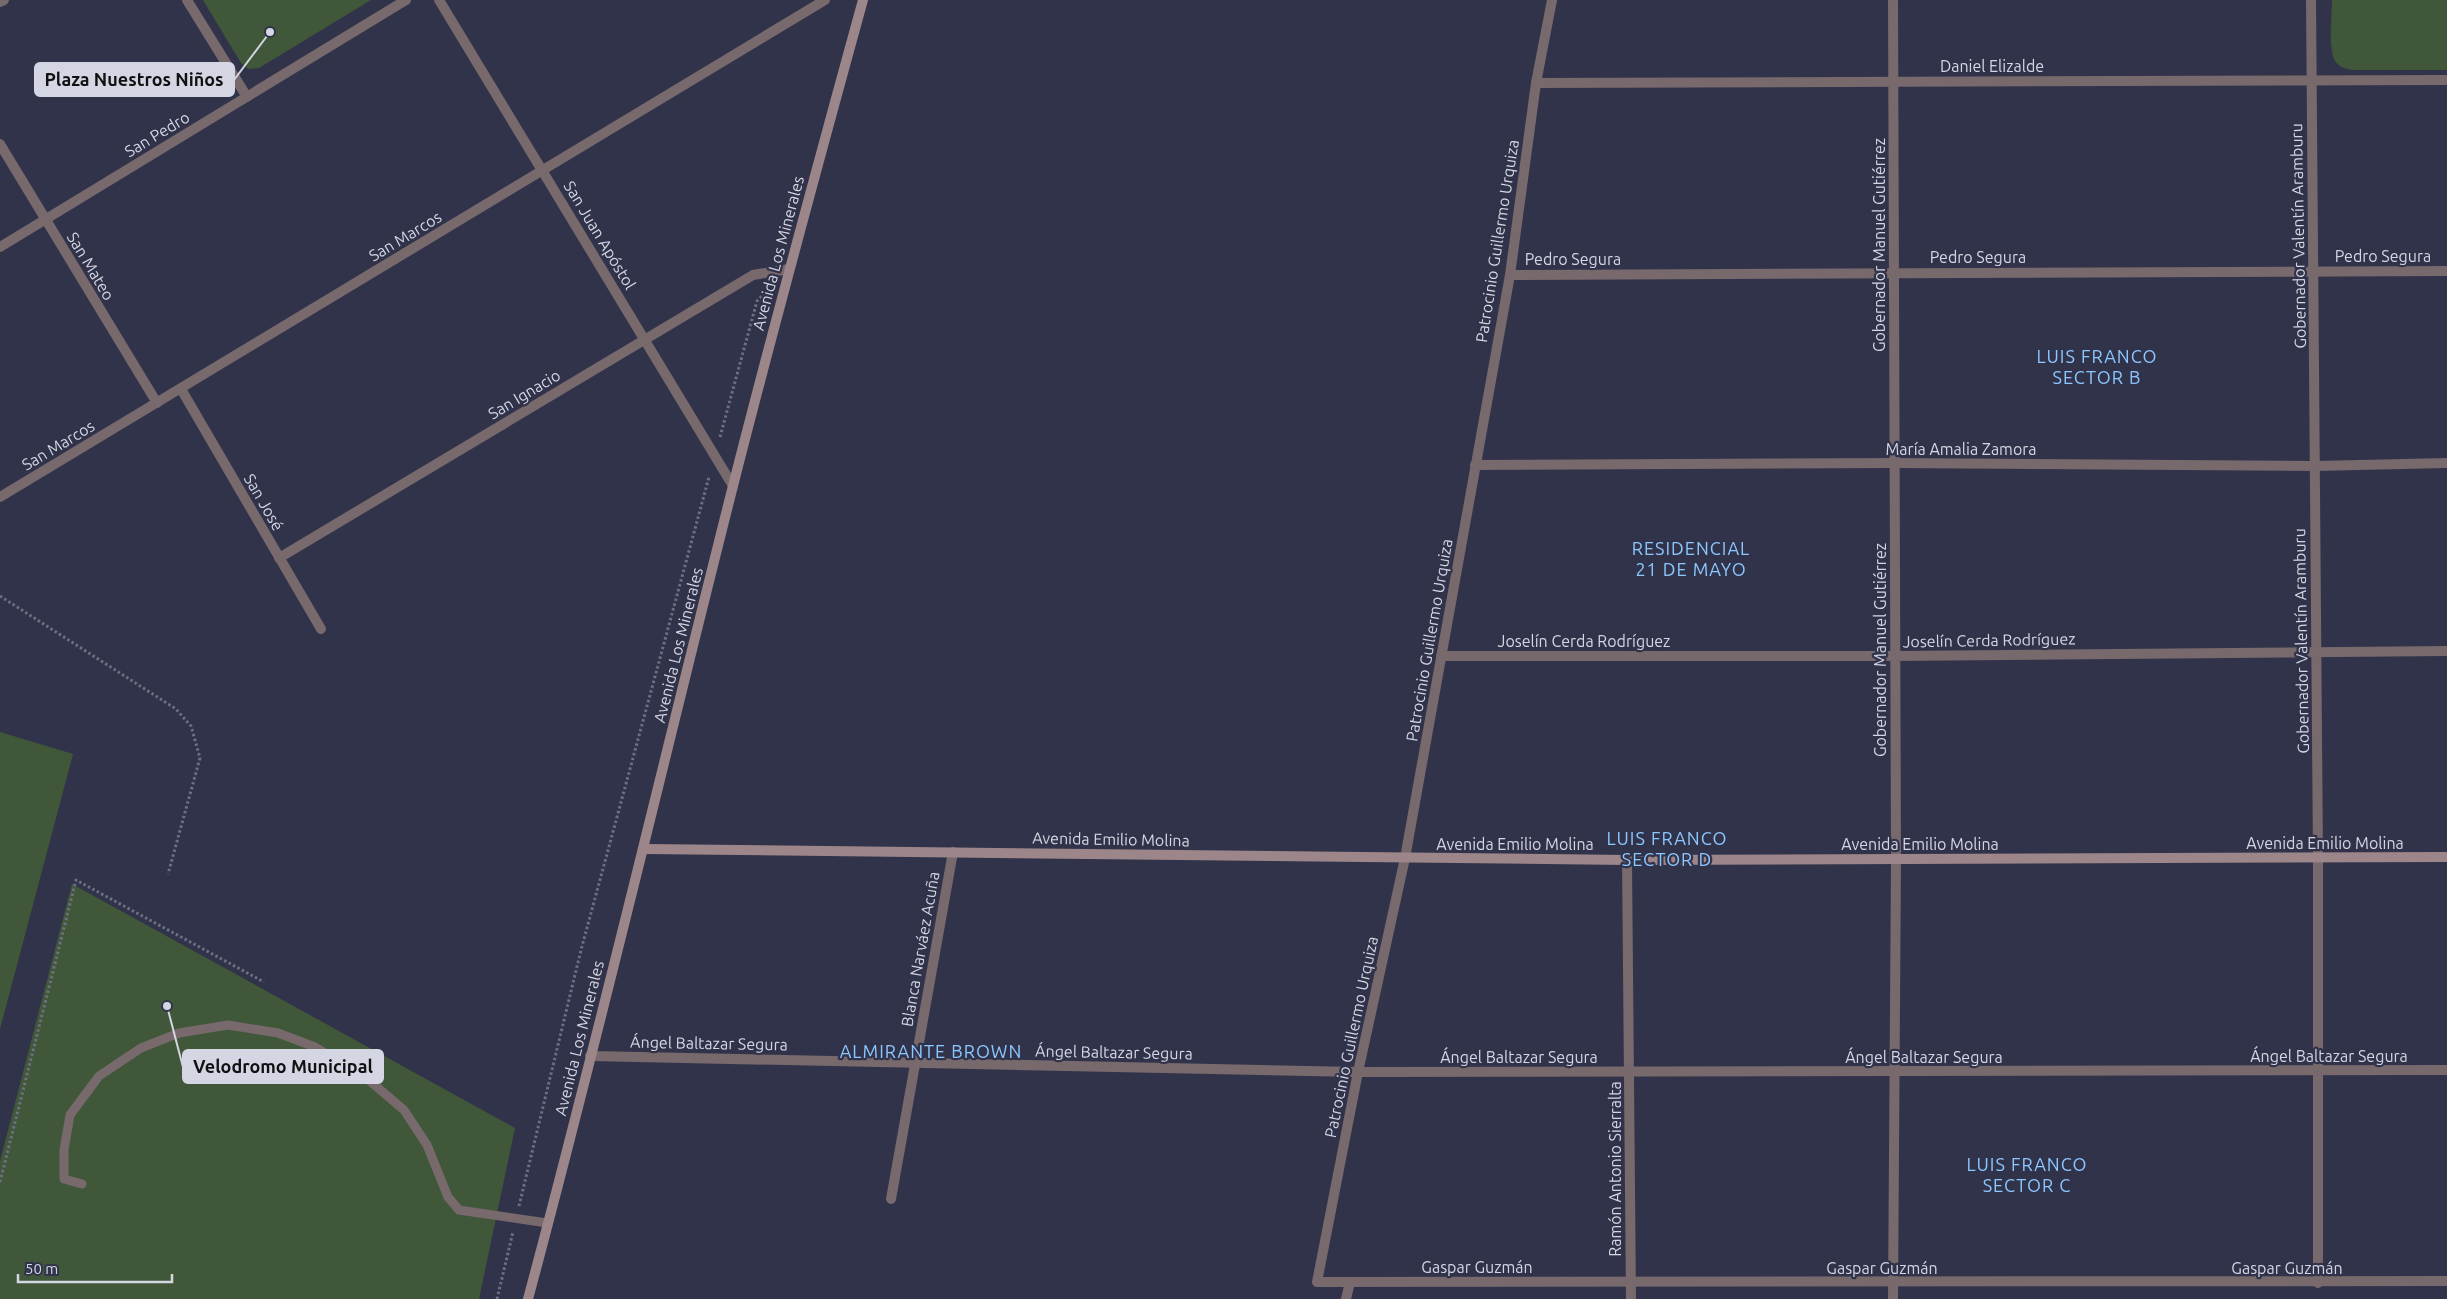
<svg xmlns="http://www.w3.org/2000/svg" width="2447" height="1299" viewBox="0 0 2447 1299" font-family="Ubuntu,sans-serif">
<rect width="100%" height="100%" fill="#31334a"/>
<g fill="#405839">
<path d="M203,0h168l-112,68 -11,1 -7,-6z"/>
<path d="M2332,0h115v70h-95c-6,-1 -13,-3 -17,-9 -7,-13 -3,-46 -3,-61z"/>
<path d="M0,732l73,22 -73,275z"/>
<path d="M72,884l443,244 -36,171h-479v-138z"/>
</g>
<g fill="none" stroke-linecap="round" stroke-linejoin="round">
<g stroke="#6d6f82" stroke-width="3" stroke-dasharray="2.5 2.5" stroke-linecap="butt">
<path d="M720,437l37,-136 11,-11"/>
<path d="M0,596l176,113 15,17 9,32 -32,116"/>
<path d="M0,1182l76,-302 188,102"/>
<path d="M519,1206l62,-256 128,-473"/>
<path d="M497,1299l16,-67"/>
</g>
<path stroke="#77696c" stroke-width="9" d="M82,1184l-18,-5v-29l6,-35 29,-39 42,-28 38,-15 49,-8 50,8 37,14 49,29 40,34 23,35 21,52 11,13 88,13"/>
<g stroke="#77696c" stroke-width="10">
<path d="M187,0l60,97"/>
<path d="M439,0l294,486"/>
<path d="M1552,0l-16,83 -26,192 -105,583 -47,214 -41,210 1130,-1"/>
<path d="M1893,0l3,859 -3,440"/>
<path d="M2311,0l7,858v425"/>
<path d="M0,2l4,-2"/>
<path d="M1536,83l911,-3"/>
<path d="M0,144l157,259"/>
<path d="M0,247l406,-247"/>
<path d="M1510,275l937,-4"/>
<path d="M181,389l140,240"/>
<path d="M1475,465l419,-2 421,3 132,-3"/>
<path d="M0,497l825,-497"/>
<path d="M279,558l474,-283 36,-6"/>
<path d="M1441,656h454l552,-5"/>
<path d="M1627,860l4,439"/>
<path d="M590,1056l768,16 1089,-2"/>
<path d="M891,1199l62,-347"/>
<path d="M1346,1299l4,-17"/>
</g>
<g stroke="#9c868a" stroke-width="10">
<path d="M644,849l983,11 820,-3"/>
<path d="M528,1299c73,-271 137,-545 206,-817 41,-161 85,-322 129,-482"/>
</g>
</g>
<g text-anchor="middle" stroke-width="4.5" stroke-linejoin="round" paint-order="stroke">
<g font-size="16" fill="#d4d6e4" stroke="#31334a">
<text x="1992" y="72">Daniel Elizalde</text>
<text transform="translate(157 134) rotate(-31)" y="6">San Pedro</text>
<text transform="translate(600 235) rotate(59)" y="6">San Juan Apóstol</text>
<text transform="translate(405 236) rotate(-31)" y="6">San Marcos</text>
<text transform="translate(2298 236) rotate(-91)" y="6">Gobernador Valentín Aramburu</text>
<text transform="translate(1497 241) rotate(-81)" y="6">Patrocinio Guillermo Urquiza</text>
<text transform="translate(1879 245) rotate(-90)" y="6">Gobernador Manuel Gutiérrez</text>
<text transform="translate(778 253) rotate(-75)" y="6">Avenida Los Minerales</text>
<text x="2383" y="262">Pedro Segura</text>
<text x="1978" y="263">Pedro Segura</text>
<text x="1573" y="265">Pedro Segura</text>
<text transform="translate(91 266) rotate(59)" y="6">San Mateo</text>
<text transform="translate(524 394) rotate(-31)" y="6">San Ignacio</text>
<text transform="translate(58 445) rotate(-31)" y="6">San Marcos</text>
<text x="1961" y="455">María Amalia Zamora</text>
<text transform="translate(264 502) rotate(60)" y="6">San José</text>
<text transform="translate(1429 640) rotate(-80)" y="6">Patrocinio Guillermo Urquiza</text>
<text transform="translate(1989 640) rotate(-1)" y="6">Joselín Cerda Rodríguez</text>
<text x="1584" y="647">Joselín Cerda Rodríguez</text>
<text transform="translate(2301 641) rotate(-91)" y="6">Gobernador Valentín Aramburu</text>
<text transform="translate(678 645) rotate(-76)" y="6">Avenida Los Minerales</text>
<text transform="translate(1880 650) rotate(-90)" y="6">Gobernador Manuel Gutiérrez</text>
<text transform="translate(1111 839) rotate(1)" y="6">Avenida Emilio Molina</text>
<text x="2325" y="849">Avenida Emilio Molina</text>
<text x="1515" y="850">Avenida Emilio Molina</text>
<text x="1920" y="850">Avenida Emilio Molina</text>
<text transform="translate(920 949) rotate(-80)" y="6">Blanca Narváez Acuña</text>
<text transform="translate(1351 1037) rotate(-78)" y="6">Patrocinio Guillermo Urquiza</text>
<text transform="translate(579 1038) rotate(-76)" y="6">Avenida Los Minerales</text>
<text transform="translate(709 1043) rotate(1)" y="6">Ángel Baltazar Segura</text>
<text transform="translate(1114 1052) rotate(1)" y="6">Ángel Baltazar Segura</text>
<text x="2329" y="1062">Ángel Baltazar Segura</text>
<text x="1519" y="1063">Ángel Baltazar Segura</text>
<text x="1924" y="1063">Ángel Baltazar Segura</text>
<text transform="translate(1615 1169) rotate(-90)" y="6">Ramón Antonio Sierralta</text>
<text x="1477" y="1273">Gaspar Guzmán</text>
<text x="1882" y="1274">Gaspar Guzmán</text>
<text x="2287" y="1274">Gaspar Guzmán</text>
</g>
<g font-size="18" letter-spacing="1" fill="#8cc7ff" stroke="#31334a">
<text x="2097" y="363">LUIS FRANCO<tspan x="2097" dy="21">SECTOR B</tspan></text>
<text x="1691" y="555">RESIDENCIAL<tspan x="1691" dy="21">21 DE MAYO</tspan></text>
<text x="1667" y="845">LUIS FRANCO<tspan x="1667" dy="21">SECTOR D</tspan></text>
<text x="931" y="1058">ALMIRANTE BROWN</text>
<text x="2027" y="1171">LUIS FRANCO<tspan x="2027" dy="21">SECTOR C</tspan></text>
</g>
</g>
<path fill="none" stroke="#d4d6e4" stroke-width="2" d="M270 32L234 80M167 1006L183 1067"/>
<g fill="#d4d6e4" stroke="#31334a" stroke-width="2">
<circle cx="270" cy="32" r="5"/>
<circle cx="167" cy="1006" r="5"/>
</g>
<g fill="#d4d6e4" stroke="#d4d6e4" stroke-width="2">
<rect x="35" y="63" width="199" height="33" rx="5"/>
<rect x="183" y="1050" width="200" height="33" rx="5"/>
</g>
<g font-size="18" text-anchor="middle" font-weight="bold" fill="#111">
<text x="134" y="86">Plaza Nuestros Niños</text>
<text x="283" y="1073">Velodromo Municipal</text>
</g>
<path d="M18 1274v8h154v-8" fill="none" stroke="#d4d6e4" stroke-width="2.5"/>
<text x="25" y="1274" font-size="15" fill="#d4d6e4" stroke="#31334a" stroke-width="4" paint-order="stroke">50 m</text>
</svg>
